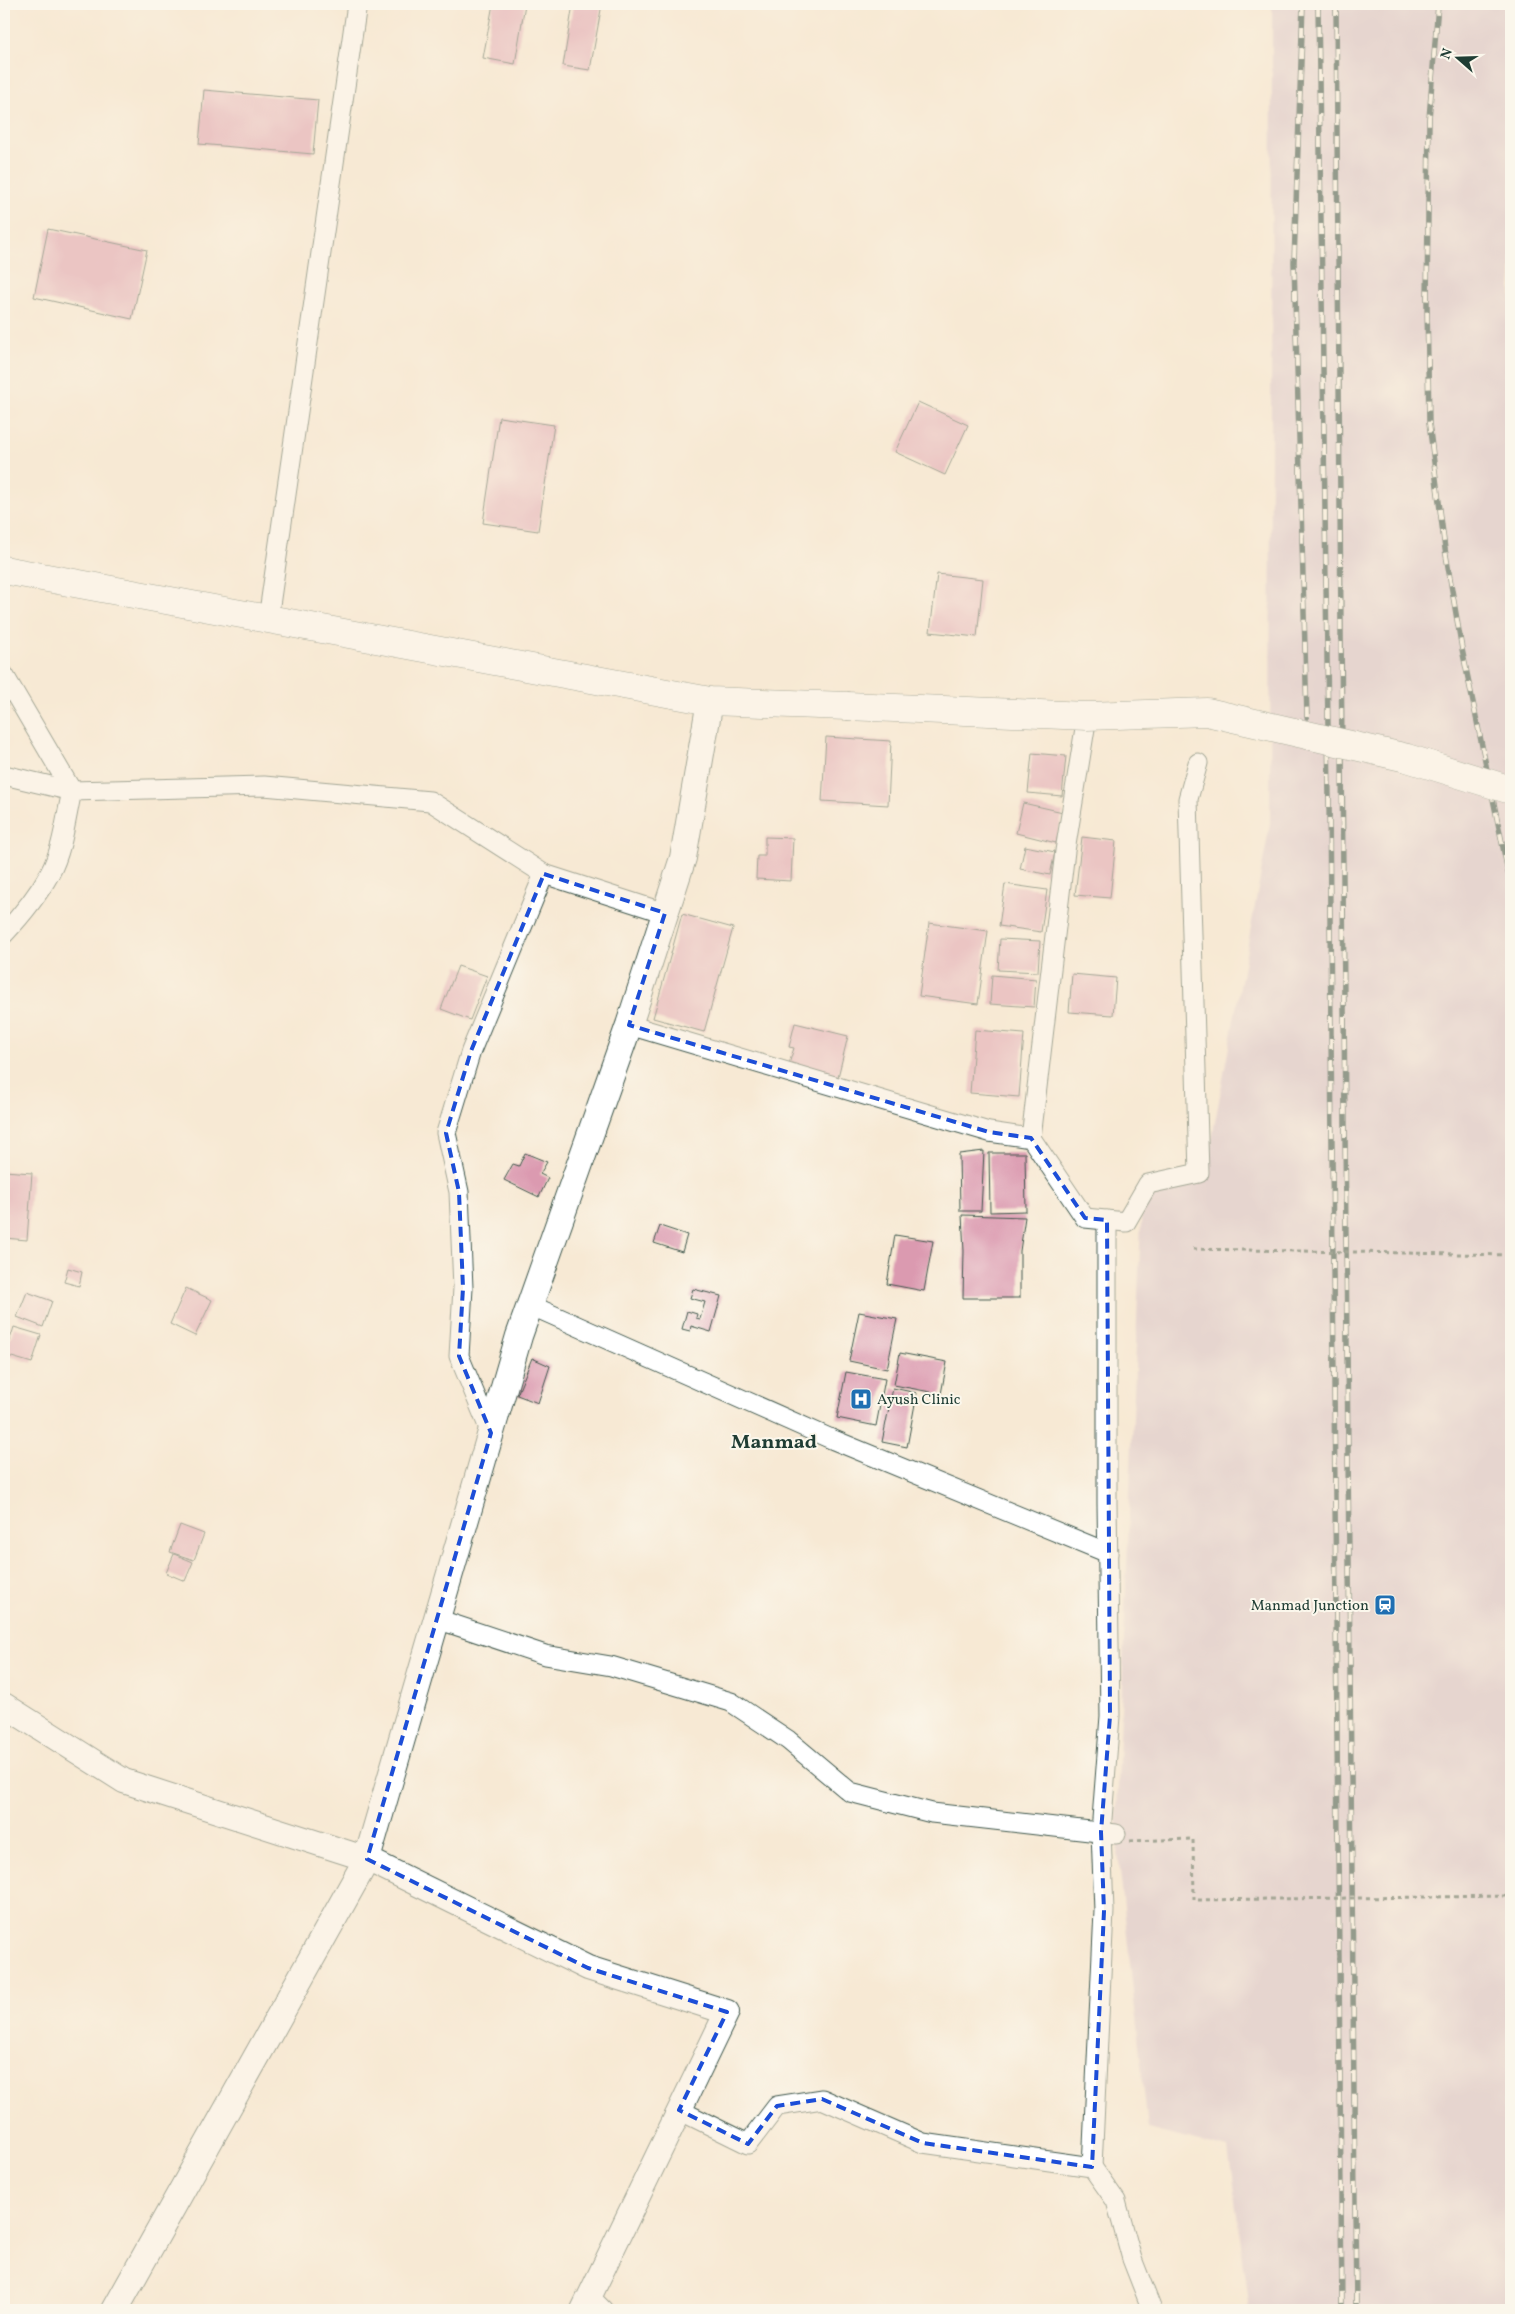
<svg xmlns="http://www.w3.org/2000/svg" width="1515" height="2314" viewBox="0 0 1515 2314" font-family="Vollkorn,serif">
<rect width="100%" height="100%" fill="#fbf7ec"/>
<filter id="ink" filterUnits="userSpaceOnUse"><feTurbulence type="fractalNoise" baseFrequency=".02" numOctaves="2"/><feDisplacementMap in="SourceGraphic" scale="10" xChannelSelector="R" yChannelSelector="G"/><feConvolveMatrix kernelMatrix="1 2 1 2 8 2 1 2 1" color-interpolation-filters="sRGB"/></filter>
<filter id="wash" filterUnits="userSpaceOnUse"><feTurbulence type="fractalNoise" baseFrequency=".0096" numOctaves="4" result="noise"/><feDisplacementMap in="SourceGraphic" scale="20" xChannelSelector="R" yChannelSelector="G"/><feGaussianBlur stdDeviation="1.12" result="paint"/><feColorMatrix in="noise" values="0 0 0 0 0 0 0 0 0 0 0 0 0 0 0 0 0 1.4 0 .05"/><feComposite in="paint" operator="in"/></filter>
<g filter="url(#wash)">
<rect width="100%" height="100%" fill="#f7e9d4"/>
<path fill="#d1bdca" d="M1272,4h239v2306h-261l-22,-161 -80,-20 -32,-295 26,-637 62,-15 66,-358z"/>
<g id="blocks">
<g fill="#db9ab0">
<path d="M493,4h32l-10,60 -32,-6z"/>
<path d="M573,4h29l-12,66 -27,-4z"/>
<path d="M204,90l114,10 -5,54 -114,-10z"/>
<path d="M48,229l99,21 -15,69 -98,-22z"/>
<path d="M918,402l50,23 -23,50 -50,-23z"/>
<path d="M499,417l55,8 -16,106 -55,-8z"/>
<path d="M937,574l46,5 -6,58 -47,-5z"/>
<path d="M826,737l65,4 -3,64 -66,-4z"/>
<path d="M1032,753l34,3 -4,40 -34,-3z"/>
<path d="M1023,803l40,9 -7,31 -40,-10z"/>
<path d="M765,837l28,1 -2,43 -35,-2 1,-23h8z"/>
<path d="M1082,837l34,4 -6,57 -35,-3z"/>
<path d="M1025,846l30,6 -5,23 -30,-6z"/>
<path d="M1005,884l42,6 -6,42 -42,-6z"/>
<path d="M682,914l51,14 -29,104 -51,-14z"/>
<path d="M929,923l59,8 -10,73 -59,-8z"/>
<path d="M1000,939l40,2 -2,31 -40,-2z"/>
<path d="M458,966l29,10 -17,44 -29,-11z"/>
<path d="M1072,974l44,4 -3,37 -44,-3z"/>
<path d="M992,975l44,4 -2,28 -44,-3z"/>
<path d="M795,1023l53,13 -10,41 -49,-13 5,-16 -5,-1z"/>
<path d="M975,1030l49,4 -5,63 -49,-4z"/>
<path d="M984,1151l-3,60h-21l-1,-57z"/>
<path d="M525,1153l22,9 -7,12 8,4 -9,19 -35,-17 9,-16 6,2z"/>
<path d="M989,1153h36l1,58 -36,1z"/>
<path d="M4,1171l28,2 -5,67 -23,-2z"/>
<path d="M962,1215l63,2 -5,34v47h-57l1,-47z"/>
<path d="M660,1226l27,9 -5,17 -28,-9z"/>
<path d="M895,1235l38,6 -9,50 -37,-7z"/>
<path d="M68,1268l14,4 -3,14 -15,-4z"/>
<path d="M186,1288l26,12 -17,36 -25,-12z"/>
<path d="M693,1289l28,7 -10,36 -20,-6 -1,5 -8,-2 5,-18 10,3 -1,4 4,1 5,-17 -15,-4z"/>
<path d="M27,1292l25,9 -9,26 -26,-10z"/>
<path d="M859,1312l38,7 -10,50 -38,-8z"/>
<path d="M14,1327l27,8 -9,28 -27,-8z"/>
<path d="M900,1353l47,9 -6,32 -47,-9z"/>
<path d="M532,1358l18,8 -12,37 -21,-8z"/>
<path d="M846,1372l39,7 -9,47 -39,-8z"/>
<path d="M893,1388l24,5 -10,54 -25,-5z"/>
<path d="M180,1525l24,9 -10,26 -24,-8z"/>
<path d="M174,1554l19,8 -8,19 -19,-8z"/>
</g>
</g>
</g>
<g filter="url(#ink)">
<use href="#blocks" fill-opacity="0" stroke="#3f574c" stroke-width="1"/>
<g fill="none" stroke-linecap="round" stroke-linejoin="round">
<g stroke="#3f574c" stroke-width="21">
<g id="minor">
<path d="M268,619l89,-615"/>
<path d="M4,675l68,116 192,-5 166,15 114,73"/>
<path d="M4,775l68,16c-6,26 -9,58 -22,82 -12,22 -29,43 -46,61"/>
<path d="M629,1025l360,107 42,6 34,-287 22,-135"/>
<path d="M1031,1138l54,80 41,4 22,-38 51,-11 -11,-374 10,-36"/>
<path d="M530,1305l299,133 279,115"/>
<path d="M491,1433l-32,-77 4,-68 -4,-96 -13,-59 25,-82 73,-177 121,39"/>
<path d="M437,1619l108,36 66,11 120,36 57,38 62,52 82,21 184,21"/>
<path d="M679,2110l69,34 29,-38 45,-7 101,44 169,24 24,34 16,58 20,51"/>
<path d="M1092,2167l12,-256 -3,-79 9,-116 -3,-213v-283"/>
<path d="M589,2296l14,14"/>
</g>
</g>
<g stroke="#3f574c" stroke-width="26">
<path id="tertiary" d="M4,1705l120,76 243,78 221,109 139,44 -144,298"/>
</g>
<g stroke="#3f574c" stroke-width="28">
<path id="secondary" d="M115,2310l252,-451 152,-523 110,-311 54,-167 27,-157"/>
</g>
<g stroke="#3f574c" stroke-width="29">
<path id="trunk" d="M4,570l706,131 137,5"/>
</g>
<use href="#minor" stroke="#fff" stroke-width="19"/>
<use href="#tertiary" stroke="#fff" stroke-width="24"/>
<use href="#secondary" stroke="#fff" stroke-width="26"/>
<use href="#trunk" stroke="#fff" stroke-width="28"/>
<g stroke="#1f3d34" stroke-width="5.5">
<g id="rail">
<path d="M1303,4l-9,258 13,455"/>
<path d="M1318,4l11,795 13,1511"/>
<path d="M1336,4c5,769 13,1537 20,2306"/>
<path d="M1438,4l-9,115 -2,185 2,119 16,126 17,100 49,237"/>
</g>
</g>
<use href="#rail" stroke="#fbf7ec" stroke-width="4" stroke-dasharray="11" stroke-linecap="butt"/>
<g stroke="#3f574c" stroke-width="29" stroke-linecap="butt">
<path id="trunk-bridge" d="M847,706l240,10 120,-4 200,46 104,32"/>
</g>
<g stroke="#3f574c" stroke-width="3" stroke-dasharray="4 4" stroke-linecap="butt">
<path d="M1193,1249l318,6"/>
<path d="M1130,1841l63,-2 1,61 317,-4"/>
</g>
<use href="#trunk-bridge" stroke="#fff" stroke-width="28"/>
</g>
</g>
<path d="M0 0H1515V2314H0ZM544,874l121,39 -36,112 360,107 42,6 54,80 22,2 3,496 -9,116 3,79 -12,256 -169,-24 -101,-44 -45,7 -29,38 -69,-34 48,-98 -139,-44 -221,-109 124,-426 -32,-77 4,-68 -4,-96 -13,-59 25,-82z" fill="#f7e9d4" fill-opacity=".55" fill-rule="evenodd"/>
<path fill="none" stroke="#1d4ed8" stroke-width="4" stroke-dasharray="10 6" stroke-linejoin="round" d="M544,874l121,39 -36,112 360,107 42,6 54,80 22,2 3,496 -9,116 3,79 -12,256 -169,-24 -101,-44 -45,7 -29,38 -69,-34 48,-98 -139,-44 -221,-109 124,-426 -32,-77 4,-68 -4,-96 -13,-59 25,-82z"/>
<defs>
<g id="hospital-square" transform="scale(1.125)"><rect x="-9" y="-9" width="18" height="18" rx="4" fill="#1f6fb2" stroke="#fbf7ec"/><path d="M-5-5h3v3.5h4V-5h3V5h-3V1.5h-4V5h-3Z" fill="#fff"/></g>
<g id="station-square" transform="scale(1.125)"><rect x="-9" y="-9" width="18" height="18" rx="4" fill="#1f6fb2" stroke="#fbf7ec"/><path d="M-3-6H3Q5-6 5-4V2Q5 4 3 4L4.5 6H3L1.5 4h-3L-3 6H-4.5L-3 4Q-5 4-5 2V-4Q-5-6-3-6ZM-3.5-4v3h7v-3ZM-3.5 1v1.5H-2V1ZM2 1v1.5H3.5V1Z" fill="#fff"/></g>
</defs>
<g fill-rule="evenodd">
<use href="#hospital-square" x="861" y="1399"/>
<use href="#station-square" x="1385" y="1605"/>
</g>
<g text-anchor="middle" stroke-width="4" stroke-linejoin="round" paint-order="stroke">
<g font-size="15" fill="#1f3d34" stroke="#fbf7ec" text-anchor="start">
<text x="877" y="1404">Ayush Clinic</text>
<text x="1369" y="1610" text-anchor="end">Manmad Junction</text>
</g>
<g font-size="20" font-weight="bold" fill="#1f3d34" stroke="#fbf7ec">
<text x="774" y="1448">Manmad</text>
</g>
</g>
<rect width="1515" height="2314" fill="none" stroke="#fbf7ec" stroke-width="20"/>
<g transform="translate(1458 58) rotate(290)" stroke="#fbf7ec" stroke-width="4" paint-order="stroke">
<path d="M0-4L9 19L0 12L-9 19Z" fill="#1f3d34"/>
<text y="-8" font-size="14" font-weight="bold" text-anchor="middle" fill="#1f3d34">N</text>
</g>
</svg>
